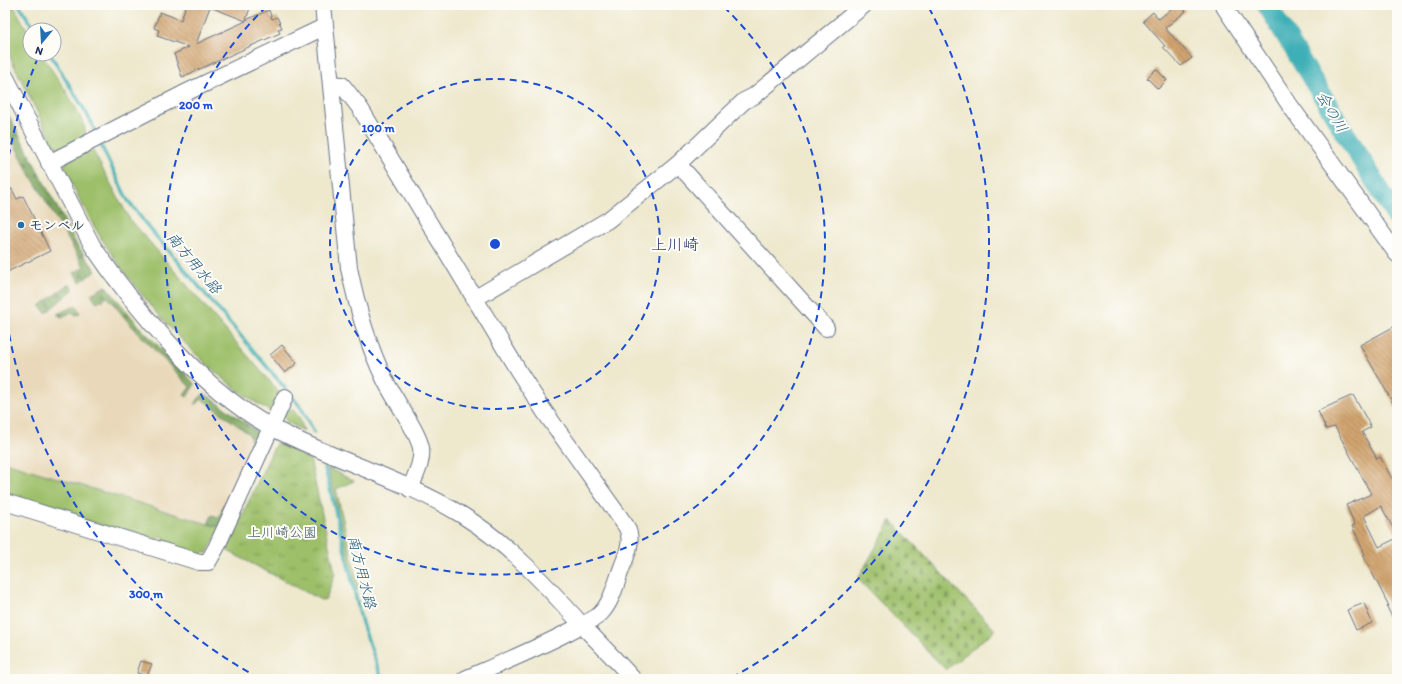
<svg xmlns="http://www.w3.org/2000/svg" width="1402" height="684" viewBox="0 0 1402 684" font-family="Itim,'Klee One',sans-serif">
<defs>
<pattern id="forest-firs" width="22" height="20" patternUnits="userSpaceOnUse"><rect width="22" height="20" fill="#7ea65d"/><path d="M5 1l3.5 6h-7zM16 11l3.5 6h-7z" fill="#668850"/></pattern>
<pattern id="cemetery-stones" width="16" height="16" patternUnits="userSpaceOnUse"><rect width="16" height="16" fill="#9dbf69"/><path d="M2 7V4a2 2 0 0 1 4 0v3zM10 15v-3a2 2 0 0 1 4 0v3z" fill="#7f9c5a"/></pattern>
<pattern id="park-tufts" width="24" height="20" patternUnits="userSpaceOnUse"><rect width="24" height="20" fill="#9dbf69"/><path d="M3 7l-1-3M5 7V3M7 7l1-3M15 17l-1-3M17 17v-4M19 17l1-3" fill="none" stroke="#7f9c5a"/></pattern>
<pattern id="building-back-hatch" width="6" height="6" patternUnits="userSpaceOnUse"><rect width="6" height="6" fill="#d1a470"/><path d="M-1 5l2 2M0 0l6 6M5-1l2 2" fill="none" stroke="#a9865f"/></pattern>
</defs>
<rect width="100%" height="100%" fill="#fdfcf7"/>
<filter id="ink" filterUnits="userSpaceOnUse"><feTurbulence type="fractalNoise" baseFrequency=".025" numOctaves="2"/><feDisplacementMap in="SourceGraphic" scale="8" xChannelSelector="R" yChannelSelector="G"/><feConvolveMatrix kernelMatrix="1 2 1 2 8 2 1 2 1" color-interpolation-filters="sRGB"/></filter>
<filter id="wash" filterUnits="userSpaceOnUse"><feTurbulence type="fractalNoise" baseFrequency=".012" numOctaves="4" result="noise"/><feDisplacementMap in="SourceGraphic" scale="16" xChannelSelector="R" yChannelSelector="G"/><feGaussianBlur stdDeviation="0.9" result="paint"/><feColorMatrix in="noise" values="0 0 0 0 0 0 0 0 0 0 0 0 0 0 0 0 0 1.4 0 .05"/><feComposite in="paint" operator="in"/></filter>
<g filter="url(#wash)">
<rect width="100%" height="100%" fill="#eee8cd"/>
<path fill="#e9d9ba" d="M5,108l72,137 29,41 34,41 64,66 49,35 7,8 -39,91 -216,-65z"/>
<g fill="#9dbf69" stroke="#5c7764">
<path d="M5,5h8l17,30v19h11c13,20 44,60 45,83l-24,12 -8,-3 -49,-99z"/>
<path d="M92,149l37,69 149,173v10l-4,8 -6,1c-62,-35 -129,-112 -167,-172 -14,-22 -25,-47 -37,-70l2,-7z"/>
<path d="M292,409l7,8 5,14 -17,-9 -4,-7 1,-4z"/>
<path d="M5,462l203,62 13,3 -14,26 -7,1 -33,-10v-4l-9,-3 -2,5 -151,-46z"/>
<path d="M328,468l26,13 -18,8 23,100 -3,2z"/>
</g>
<g fill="url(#forest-firs)" stroke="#4c6a5e">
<path d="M5,108l72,137 19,26 -16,11 -6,-9 10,-6 -58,-100 -21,-41z"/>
<path d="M69,284l5,5 -28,24 -6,-7z"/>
<path d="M106,286l34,41 55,57 -8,13 -3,-2 6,-8 -62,-65 -20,-25 -11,6 -6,-9z"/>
<path d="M76,305l4,8 -3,2 -7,-2 -9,4 -4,-3z"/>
<path d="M204,393l49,35 7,8 -39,91 -13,-3 4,-9 7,2 33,-73 -3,-10 -47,-35 -6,6 -2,-2z"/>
</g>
<path fill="url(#cemetery-stones)" stroke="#5c7764" d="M891,520l104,110 -49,40 -88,-91z"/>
<path fill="url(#park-tufts)" stroke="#5c7764" d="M278,443l32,16 25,114 -9,26 -5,1 -95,-50 49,-105z"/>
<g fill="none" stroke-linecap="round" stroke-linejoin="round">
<g stroke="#3eafb6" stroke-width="3.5">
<path d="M19,5l16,25"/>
<path d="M50,54l37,60 8,17"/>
<path d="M100,143l27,56 18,24 140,165"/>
<path d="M291,395l11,14 12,23"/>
<path d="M325,468l37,155 20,56"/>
</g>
<path stroke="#3eafb6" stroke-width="20" d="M1267,5l130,213"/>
</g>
<g id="blocks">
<g fill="url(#building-back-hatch)" fill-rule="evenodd">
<path d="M186,5h65l-5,15 23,-10 3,9 5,-2 5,11 -4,1 2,4 -98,44 -8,-23 15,-7 -32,-11 2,-6 -5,-2 6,-16 21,8zM210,7l36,14 -50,23z"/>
<path d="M1176,5h4l6,6 -21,17 27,30 -11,8 -18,-19 2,-1 -22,-25 10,-9 6,7z"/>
<path d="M1156,69l11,11 -9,9 -11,-11z"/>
<path d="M12,189l5,10 6,-3 27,55 -45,22v-83z"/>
<path d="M1397,325v85l-37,-65z"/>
<path d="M282,345l15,18 -12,10 -15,-18z"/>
<path d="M1353,395l18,32 -9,5 15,27 3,-2 17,30v48l-16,-29 -17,10 15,31 18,-9v89l-10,-20 2,-1 -26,-51 2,-1 -13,-28 3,-1 -9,-20 25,-11 -36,-67 -9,2 -8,-18z"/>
<path d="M1364,603l8,20 -16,7 -9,-20z"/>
<path d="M141,661l11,3 -5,12 -10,-3z"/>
</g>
</g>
</g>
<g filter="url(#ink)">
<use href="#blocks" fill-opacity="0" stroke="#657085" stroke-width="1"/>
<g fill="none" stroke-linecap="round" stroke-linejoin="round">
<g stroke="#657085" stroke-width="18">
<g id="minor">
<path d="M323,5l26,263c8,39 18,75 35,110 8,18 34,53 37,70 2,14 -6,28 -11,41"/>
<path d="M1223,5l66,99 108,150"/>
<path d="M5,76l87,169c43,64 112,147 181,183 61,32 130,51 189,87 47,29 84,70 120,110 17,18 35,36 51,54"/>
<path d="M331,84l11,1 18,23 159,264 25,39 82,115c8,14 1,28 -4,41 -6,16 -10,35 -22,47 -7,7 -16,9 -24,14 -35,19 -74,35 -111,51"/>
<path d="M49,163l134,-69 141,-67"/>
<path d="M678,164l148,164"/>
<path d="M474,299l134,-79 70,-56 66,-63 10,-5 110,-91"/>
<path d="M5,502l194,60h9l8,-14 69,-151"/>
</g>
</g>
<use href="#minor" stroke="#fff" stroke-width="16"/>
</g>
</g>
<g fill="none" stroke="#1d4ed8" stroke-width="2" stroke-dasharray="7 5">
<circle cx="495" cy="244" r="165"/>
<path d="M724 7A330 330 0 1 1 266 7"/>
<path d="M259 678A494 494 0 0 1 5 308M5 180A494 494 0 0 1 39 55M929 8A494 494 0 0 1 731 678"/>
</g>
<circle fill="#1f6fb2" stroke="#fdfcf7" stroke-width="1.5" cx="21" cy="225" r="4"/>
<g text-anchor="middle" stroke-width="4" stroke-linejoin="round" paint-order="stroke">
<g font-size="14" font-weight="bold" fill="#1b2f5e" stroke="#fdfcf7" text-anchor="start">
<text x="29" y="230">モンベル</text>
</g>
<g font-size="14" fill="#425a61" stroke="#fdfcf7">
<text x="282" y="537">上川崎公園</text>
</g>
<g font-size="15" font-style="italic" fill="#275c7d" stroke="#fdfcf7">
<text transform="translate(1332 112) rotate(59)" y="5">会の川</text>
<text transform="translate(194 263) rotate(50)" y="5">南方用水路</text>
<text transform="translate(362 572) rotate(76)" y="5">南方用水路</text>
</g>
<g font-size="16" fill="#1b2f5e" stroke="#fdfcf7">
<text x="675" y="250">上川崎</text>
</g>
</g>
<circle cx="495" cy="244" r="6" fill="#1d4ed8" stroke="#fdfcf7" stroke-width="2"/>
<g font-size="12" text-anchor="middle" font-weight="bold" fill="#1d4ed8" stroke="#fdfcf7" stroke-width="4" stroke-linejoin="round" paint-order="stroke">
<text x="196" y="109">200 m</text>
<text x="378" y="132">100 m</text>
<text x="146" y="598">300 m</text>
</g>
<rect width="1402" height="684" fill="none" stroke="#fdfcf7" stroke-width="20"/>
<g transform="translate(42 42) rotate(198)"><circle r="19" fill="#fdfcf7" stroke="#a3aaba"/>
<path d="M0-3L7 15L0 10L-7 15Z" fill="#1f6fb2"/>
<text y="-6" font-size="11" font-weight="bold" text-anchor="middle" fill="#1b2f5e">N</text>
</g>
</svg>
